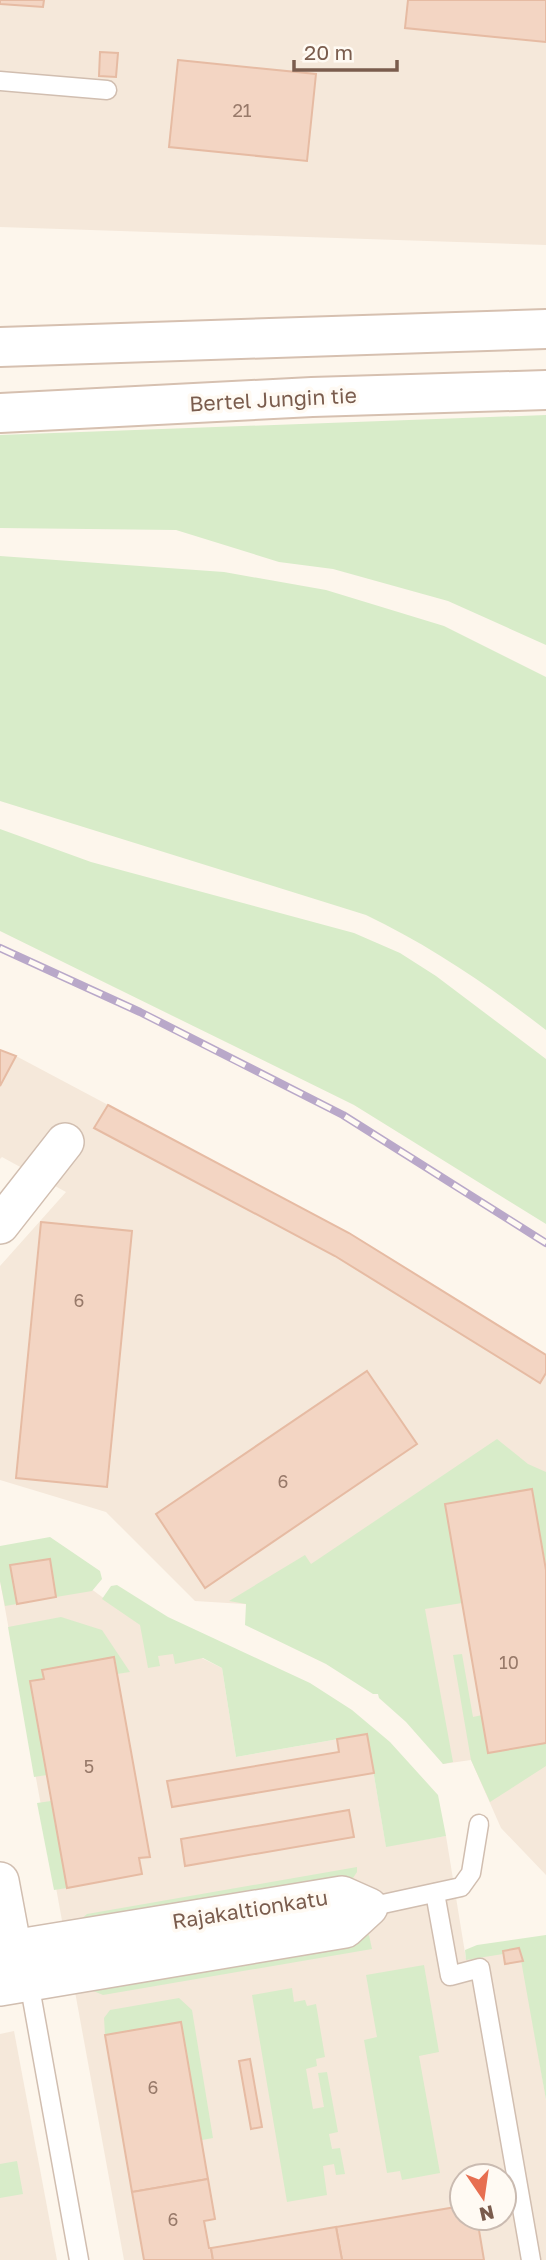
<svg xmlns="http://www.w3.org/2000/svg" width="546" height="2260" viewBox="0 0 546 2260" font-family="'Golos Text',sans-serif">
<rect width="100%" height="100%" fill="#fdf6ec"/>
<g fill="#f5e8da" fill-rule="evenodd">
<path d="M0,0h546v245l-546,-18z"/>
<path d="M0,1050l16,6 333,177 197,122v520l-45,-47 -30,-68 -28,4 -101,-154 -147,-9 -89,-89 -106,-32v-214l66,-74 -64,-35 -2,2z"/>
<path d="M50,1559l103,75 69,34 14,89 131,-23 19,112 60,-10 20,123 53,-11 4,13 23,139v160h-422l-124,-679v-14zM462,2176h42v42h-42z"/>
<path d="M14,2031l43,229h-57v-226z"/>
</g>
<g fill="#d8ecc9">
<path d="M546,415v230l-98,-44 -115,-32 -54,-7 -103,-32 -176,-2v-93z"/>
<path d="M0,556l224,16 102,18 118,36 102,51v353c-57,-44 -115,-84 -180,-115l-366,-114z"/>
<path d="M0,829l91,33 263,71 46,20 36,23 110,83v165l-192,-119 -354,-174z"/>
<path d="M497,1439l31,25 18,8v93l-14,-76 -87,15 17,99 -37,6 28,153 -10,2 -37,-42 -27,-24 -1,-4h-5l-47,-30 -81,-39 1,-21 -17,-3 76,-46 6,9z"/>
<path d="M50,1537l50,34 2,8 -10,12 -36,6 -7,-38 -38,6 6,39 -12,2 -5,-25v-35z"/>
<path d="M117,1585l51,32 142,66 42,27 38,32 48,53 8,41 -60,11 -19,-113 -131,23 -14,-89 -19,-10 -28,6 -2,-10 -15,2 2,10 -12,2 -8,-43 -38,-26 9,-13z"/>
<path d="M61,1617l41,13 28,42 -13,2 -4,-17 -70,13 1,9 -14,2 17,94 -13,2 -26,-150z"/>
<path d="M462,1654l11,63 9,-2 6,38 58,-10v23l-56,36 -19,-42 -18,-105z"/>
<path d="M51,1801l16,87 -13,2 -17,-87z"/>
<path d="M357,1867v5l-6,9 -272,43 2,-5 6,-5z"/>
<path d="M369,1935l3,14 -269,46 -12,-5 -3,-8z"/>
<path d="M546,1935v165l-27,-151 -16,2v3l-37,6 -1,-10 12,-5z"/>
<path d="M424,1965l15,87 -20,4 21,117 -38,7 -2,-9 -13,2 -23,-133 13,-3 -11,-62z"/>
<path d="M292,1988l2,14 11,-2 2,6 9,-2 9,53 -9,2 1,7 -11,3 7,40 11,-2 -6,-34 9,-1 11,60 -9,2 3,15 8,-1 5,26 -9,1 -2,-11 -11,2 4,29 -40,7 -35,-207z"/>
<path d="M179,1998l13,12 21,128 -11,2 -21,-118 -76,13 -1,-17 6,-8z"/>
<path d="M17,2161l6,33 -23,4v-34z"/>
</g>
<g fill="#f3d5c3" stroke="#e6bba3" stroke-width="2">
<path d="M0,0h44l-1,7 -43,-3z"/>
<path d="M408,0h138v42l-141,-14z"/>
<path d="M100,52l18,1 -2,24 -17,-1z"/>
<path d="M178,60l138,14 -9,87 -138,-14z"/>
<path d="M0,1050l16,6 -16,30z"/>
<path d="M108,1105l241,128 197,122v18l-6,10 -205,-127 -241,-128z"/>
<path d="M41,1222l91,9 -25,256 -91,-9z"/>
<path d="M367,1371l50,73 -212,144 -49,-74z"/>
<path d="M532,1489l14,81v173l-58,10 -43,-249z"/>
<path d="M50,1559l6,38 -39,7 -7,-39z"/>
<path d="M114,1657l36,200 -11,1 3,16 -75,14 -37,-207 14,-2 -2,-9z"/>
<path d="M367,1734l7,39 -202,34 -5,-26 172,-29 -2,-13z"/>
<path d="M349,1810l5,27 -169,29 -4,-27z"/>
<path d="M519,1948l4,13 -18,3 -2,-13z"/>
<path d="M181,2022l27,157 -76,13 -27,-157z"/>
<path d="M250,2059l12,68 -11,2 -12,-68z"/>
<path d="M208,2179l7,40 -11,2 5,27h2l2,12h-69l-12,-68z"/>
<path d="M462,2206v12h15l7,42h-142l-6,-33z"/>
<path d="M336,2227l6,33h-129l-2,-12z"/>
</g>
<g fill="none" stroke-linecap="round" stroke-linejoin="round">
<g stroke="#d1beb0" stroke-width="21">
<g id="lane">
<path d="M0,81l107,9"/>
<path d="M435,1893l15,83 30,-8 51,292"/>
<path d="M369,1907l92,-20 10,-14 8,-49"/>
<path d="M29,1982l50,278"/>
</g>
</g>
<g stroke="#d1beb0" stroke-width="40">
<g id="street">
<path d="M0,1225l65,-83"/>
<path d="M0,1881l17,91"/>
<path d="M0,1951l342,-56 27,12 -24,22 -345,58"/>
</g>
</g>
<g stroke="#d6c0b0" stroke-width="42">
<g id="secondary">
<path d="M0,347l546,-18"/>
<path d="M0,413l312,-16 234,-7"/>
</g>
</g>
<use href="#lane" stroke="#fff" stroke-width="18"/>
<use href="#street" stroke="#fff" stroke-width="37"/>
<use href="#secondary" stroke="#fff" stroke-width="38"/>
<g stroke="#b9a8c9" stroke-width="8">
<path id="rail" d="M0,948l140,64 203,103 203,128"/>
</g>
<use href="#rail" stroke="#fffaf3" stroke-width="5" stroke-dasharray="16" stroke-linecap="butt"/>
</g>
<g text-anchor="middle" stroke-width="7" stroke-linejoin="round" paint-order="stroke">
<g font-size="18" fill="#987a6a">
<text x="242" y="117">21</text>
<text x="79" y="1307">6</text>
<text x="283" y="1488">6</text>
<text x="509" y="1669">10</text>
<text x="89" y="1773">5</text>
<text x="153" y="2094">6</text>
<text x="173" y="2226">6</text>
</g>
<g font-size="21" fill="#7a5c4d" stroke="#fffaf3">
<text transform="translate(273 400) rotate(-3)" y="7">Bertel Jungin tie</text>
<text transform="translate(250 1910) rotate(-9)" y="7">Rajakaltionkatu</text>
</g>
</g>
<g transform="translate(483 2197) rotate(167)"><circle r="33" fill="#fffaf3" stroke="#cabbb1" stroke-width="2"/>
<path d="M0-5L12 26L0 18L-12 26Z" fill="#e76f51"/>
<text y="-10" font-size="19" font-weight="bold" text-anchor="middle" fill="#7a5c4d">N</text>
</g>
<path d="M294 60v10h103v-10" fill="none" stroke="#7a5c4d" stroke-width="3.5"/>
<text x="304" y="60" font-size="21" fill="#7a5c4d" stroke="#fffaf3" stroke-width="5" paint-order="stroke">20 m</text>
</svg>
